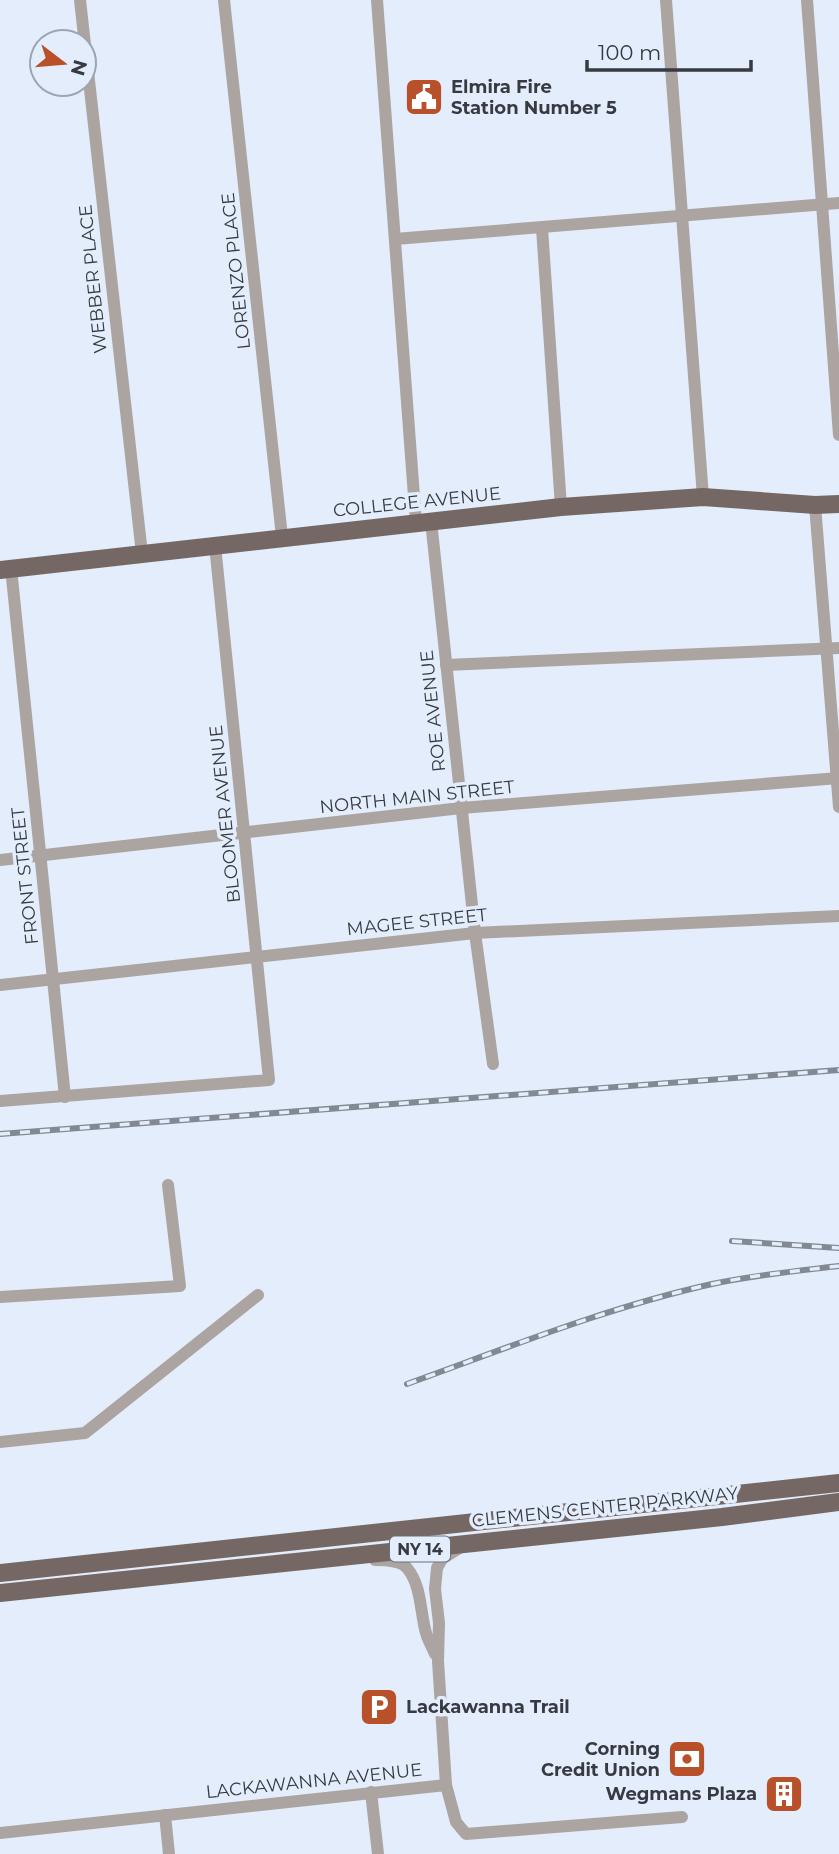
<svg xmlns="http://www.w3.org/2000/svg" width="839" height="1854" viewBox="0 0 839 1854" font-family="Montserrat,sans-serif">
<rect width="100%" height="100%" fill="#e3edfb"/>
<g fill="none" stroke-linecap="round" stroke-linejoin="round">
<g stroke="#aca4a1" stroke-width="12">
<path d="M80,0l62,554"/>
<path d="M224,0l58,537"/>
<path d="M377,0l39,523"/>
<path d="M666,0l37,497"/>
<path d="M807,0l32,435"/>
<path d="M542,228l19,279"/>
<path d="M395,239l444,-36"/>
<path d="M815,505l24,302"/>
<path d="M431,521l44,412 18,131"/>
<path d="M11,568l54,529"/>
<path d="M446,665l393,-17"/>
<path d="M0,860l461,-52 378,-30"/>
<path d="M0,985l475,-52 364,-17"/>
<path d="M0,1101l269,-21 -54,-535"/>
<path d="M0,1297l180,-11 -12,-101"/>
<path d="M0,1442l85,-9 173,-138"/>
<path d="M375,1560c10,0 25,0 32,8 15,18 13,45 19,65 2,7 6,14 9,21"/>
<path d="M446,1785l-8,-124 1,-38 -4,-34 2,-21 5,-9 19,-12"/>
<path d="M371,1792l7,62"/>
<path d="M165,1815l4,39"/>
<path d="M0,1833l446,-48 10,37 10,12 216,-17"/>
</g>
<g stroke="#756864" stroke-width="18">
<path d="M0,570l561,-63 142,-10 112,8 24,-1"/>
<path d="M0,1573l839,-90"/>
<path d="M0,1593l722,-76 117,-15"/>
</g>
<g stroke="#838993" stroke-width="6">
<g id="rail">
<path d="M0,1134l839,-64"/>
<path d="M732,1241l107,7"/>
<path d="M407,1384c100,-36 201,-77 305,-100 42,-9 85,-13 127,-18"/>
</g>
</g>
<use href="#rail" stroke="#e3edfb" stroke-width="3.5" stroke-dasharray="10" stroke-linecap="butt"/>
</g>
<defs>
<g id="civic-square" transform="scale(2.0125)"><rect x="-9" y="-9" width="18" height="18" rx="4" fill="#b8512a" stroke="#e3edfb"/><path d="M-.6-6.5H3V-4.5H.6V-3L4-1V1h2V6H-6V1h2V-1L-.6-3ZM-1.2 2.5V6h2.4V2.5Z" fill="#fff"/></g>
<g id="parking-square" transform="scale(2.0125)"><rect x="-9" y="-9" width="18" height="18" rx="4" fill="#b8512a" stroke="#e3edfb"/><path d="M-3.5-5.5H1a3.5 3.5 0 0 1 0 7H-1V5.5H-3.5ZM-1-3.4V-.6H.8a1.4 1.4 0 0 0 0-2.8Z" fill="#fff"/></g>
<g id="bank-square" transform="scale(2.0125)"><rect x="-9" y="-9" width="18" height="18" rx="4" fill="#b8512a" stroke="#e3edfb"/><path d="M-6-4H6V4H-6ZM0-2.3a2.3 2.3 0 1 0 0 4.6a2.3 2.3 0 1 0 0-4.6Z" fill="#fff"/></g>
<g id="building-square" transform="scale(2.0125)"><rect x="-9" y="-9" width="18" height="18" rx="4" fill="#b8512a" stroke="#e3edfb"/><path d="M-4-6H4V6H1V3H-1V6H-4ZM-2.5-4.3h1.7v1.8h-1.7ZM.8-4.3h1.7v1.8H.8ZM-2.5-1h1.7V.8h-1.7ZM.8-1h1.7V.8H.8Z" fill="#fff"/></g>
</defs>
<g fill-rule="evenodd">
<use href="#civic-square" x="424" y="97"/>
<use href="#parking-square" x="379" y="1707"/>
<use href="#bank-square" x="687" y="1759"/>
<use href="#building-square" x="784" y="1794"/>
</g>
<g text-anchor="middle" stroke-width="7" stroke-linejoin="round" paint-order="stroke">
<rect fill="#e3edfb" stroke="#6b7078" stroke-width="2" x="390" y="1536.5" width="60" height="25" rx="5"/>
<g font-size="16" font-weight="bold" fill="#373a40">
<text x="420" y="1555">NY 14</text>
</g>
<g font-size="18" font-weight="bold" fill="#373a40" stroke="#e3edfb" text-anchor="start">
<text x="451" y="93">Elmira Fire<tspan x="451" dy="21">Station Number 5</tspan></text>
<text x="406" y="1713">Lackawanna Trail</text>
<text x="660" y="1755" text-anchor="end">Corning<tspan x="660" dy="21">Credit Union</tspan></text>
<text x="757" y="1800" text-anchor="end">Wegmans Plaza</text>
</g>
<g font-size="18" fill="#373a40" stroke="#e3edfb">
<text transform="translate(236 271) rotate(-96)" y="6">LORENZO PLACE</text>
<text transform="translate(93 279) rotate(-96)" y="6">WEBBER PLACE</text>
<text transform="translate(417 502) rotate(-6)" y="6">COLLEGE AVENUE</text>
<text transform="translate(433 711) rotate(-96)" y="6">ROE AVENUE</text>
<text transform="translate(417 797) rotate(-6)" y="6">NORTH MAIN STREET</text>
<text transform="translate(225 814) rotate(-96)" y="6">BLOOMER AVENUE</text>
<text transform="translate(25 876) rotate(-96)" y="6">FRONT STREET</text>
<text transform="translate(417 922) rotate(-6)" y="6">MAGEE STREET</text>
<text transform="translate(605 1507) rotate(-6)" y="6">CLEMENS CENTER PARKWAY</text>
<text transform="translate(314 1781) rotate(-6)" y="6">LACKAWANNA AVENUE</text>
</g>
</g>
<g transform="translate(63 63) rotate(106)"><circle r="33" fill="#e3edfb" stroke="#9ea5b0" stroke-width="2"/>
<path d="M0-5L12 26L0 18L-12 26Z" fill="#b8512a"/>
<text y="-10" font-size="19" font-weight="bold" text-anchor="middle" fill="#373a40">N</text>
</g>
<path d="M587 60v10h164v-10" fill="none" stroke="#373a40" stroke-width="3.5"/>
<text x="598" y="60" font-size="21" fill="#373a40" stroke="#e3edfb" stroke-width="5" paint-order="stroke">100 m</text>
</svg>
